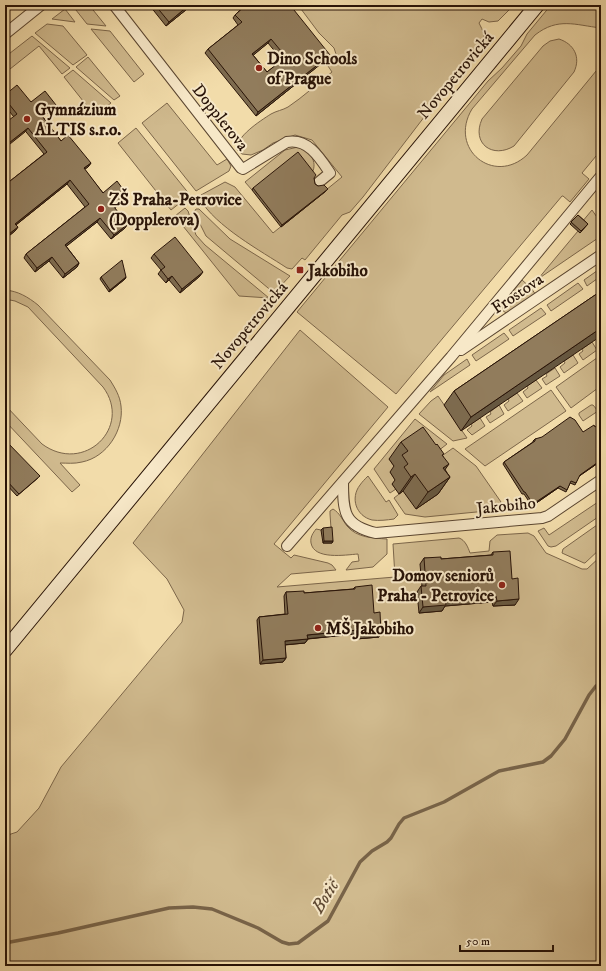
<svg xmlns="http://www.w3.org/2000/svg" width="606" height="971" viewBox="0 0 606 971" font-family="'IM FELL DW Pica',serif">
<rect width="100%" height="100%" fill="#f2dcaa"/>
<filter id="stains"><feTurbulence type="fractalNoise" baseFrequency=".005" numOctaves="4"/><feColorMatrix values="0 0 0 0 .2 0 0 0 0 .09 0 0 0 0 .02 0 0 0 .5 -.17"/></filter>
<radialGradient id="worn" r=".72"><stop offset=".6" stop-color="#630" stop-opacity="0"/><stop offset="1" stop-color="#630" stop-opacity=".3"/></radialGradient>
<g fill="#d0ba8e" stroke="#7c664a" fill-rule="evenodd">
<path d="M72,5h17l17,21 -19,-2z"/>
<path d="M298,5h216l-16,16 -9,1 -7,-3 -3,4c4,8 7,13 2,21l-41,48 -12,20 -65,85 -13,15 -8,3 -37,45 -3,-2 -10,11 -5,-1c-26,-17 -72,-42 -87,-69l1,-4 24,-13 10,5 38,46 69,-56 -30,-37 -17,-5 -22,8 -10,7 -12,5 -9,-1 -5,-4c-2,-13 23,-29 34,-36 5,-3 12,-4 17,-7 15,-10 29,-23 44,-35l-4,-6 9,-9 -3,-9 -15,-15z"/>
<path d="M551,5h50v23c-26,-3 -43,-11 -66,7l-63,74c-24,40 22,77 55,46l74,-90v85l-19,23 7,6 -19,23 -7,-6h-1l-166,198 -99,-82 191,-231 14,-13 19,-22 6,-12z"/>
<path d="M65,9l10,13 -23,-3z"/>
<path d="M47,24l16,2 24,29 -14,10 -38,-32z"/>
<path d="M91,29l19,2 34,43 -10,8z"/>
<path d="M32,36l38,32 -8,6 -23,-28 -34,27v-16z"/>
<path d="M559,39c15,5 22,18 15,33l-60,74c-21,13 -43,-2 -32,-27l61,-73 7,-5z"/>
<path d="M88,57l32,39 -6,4 -38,-33z"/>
<path d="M73,70l38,33 -16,13 -31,-39z"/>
<path d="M167,103l50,62 10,-6 4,7 -2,5 -33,20 -54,-68z"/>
<path d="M136,128l54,67 -19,15 -53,-67z"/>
<path d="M298,147c12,3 20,15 14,26l-15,-19 -45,36 -7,-8 40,-32z"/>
<path d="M185,208l3,3 8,24 9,10 64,53 -30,-2 -64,-80z"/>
<path d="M196,209h3l31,30 60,37 -16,17 -68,-57 -12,-24z"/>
<path d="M592,210l9,13v13l-63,43 40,-48 2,2 6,-7 -4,-4z"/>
<path d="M601,268v8l-14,10 -3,-6z"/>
<path d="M522,280l9,8 5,7 -30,18 -4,-3v-5z"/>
<path d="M578,283l5,6 -32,22 -4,-6z"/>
<path d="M5,290c13,1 23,7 33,15l72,75c5,8 10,16 11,26 3,24 -14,51 -39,56 -8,2 -15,1 -22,1l20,22 -8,7 -67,-71v-16l37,39c42,31 91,-17 61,-57l-75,-80 -13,-6 -10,-2z"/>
<path d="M541,308l5,6 -33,22 -4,-6z"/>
<path d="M300,330l88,77 -114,137 17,14 3,-3 34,8 4,2 4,5 -45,4 -14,13 118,-10 -2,-33 66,-6c6,2 9,9 11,15l19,-2 1,-10 7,-6 31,-2 6,3 12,17 36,16h5l14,-13v410h-596v-130l12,-4 22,-24 22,-41 121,-145 2,-12 -17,-31 -34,-36zM426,563l89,41 -22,2 -1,-4 -51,4zM292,623l87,14 -23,2 -1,-5 -50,5 -23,6z"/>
<path d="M504,333l5,6 -33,22 -4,-6z"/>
<path d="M592,342l5,8 -14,10 -4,-6 4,-3 -1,-2z"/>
<path d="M573,355l5,8 -14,10 -4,-6 5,-4 -1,-2z"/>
<path d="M601,355v28l-3,5 -27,20 -15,-21z"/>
<path d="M467,359l3,6 -40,27 14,-17z"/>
<path d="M555,368l5,8 -14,9 -4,-6 5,-3 -1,-2z"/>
<path d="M536,380l6,8 -15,10 -4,-6 5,-4 -1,-2z"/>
<path d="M551,390l15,21 -81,55 -20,-17z"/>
<path d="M517,393l6,8 -15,10 -4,-6 5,-4 -1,-2z"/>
<path d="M438,396l29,42 -14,3 -34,-27 12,-13z"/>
<path d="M499,405l5,9 -14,9 -4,-6 5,-3 -1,-2z"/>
<path d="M591,405h2l5,6 -15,10 -4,-6v-2z"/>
<path d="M480,418l5,8 -13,9 -5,-5 5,-4 -1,-2z"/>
<path d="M415,419l32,25 -23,18 -35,-3 6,9 -5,4 6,9 -4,3 4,5 -6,4 -16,-24z"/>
<path d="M453,448l23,18 25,36v5l-4,3 -72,7 -20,-3 -11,-16 9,-7 46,-15 -10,-18z"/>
<path d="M368,476l18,26 3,-2 9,15 -4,4c-7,1 -15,2 -22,1 -16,-4 -22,-22 -12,-35 2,-3 5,-6 8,-9z"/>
<path d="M601,500v15l-45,31 -5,1 -3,-1 -10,-15 6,-3 5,7z"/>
<path d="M333,509c7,4 10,12 14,17 10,12 26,12 40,13v15l-14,13 -27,3 6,-8 7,-1 -1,-7c-13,1 -44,6 -47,-11 -1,-6 2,-10 5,-14l5,1 11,13 -2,-29v-3z"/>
<path d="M597,525l4,1v22l-16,15h-1l-22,-10 1,-4z"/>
</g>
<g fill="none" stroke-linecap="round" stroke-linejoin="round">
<path stroke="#786348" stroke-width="3.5" d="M5,943l53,-10 111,-25 24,-1 19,2 46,19 24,14 7,2 9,-1 30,-22 32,-59 12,-11 15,-9 4,-4 8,-14 5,-6 40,-16 55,-31 44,-9 8,-6 14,-17 24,-44 7,-9 5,-3"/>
<g stroke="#5a4530" stroke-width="12">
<g id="minor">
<path d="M114,5l127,163 2,1 44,-27c21,-4 33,16 43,31l-11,9"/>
<path d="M5,34l36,-29"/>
<path d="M461,350l140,-95"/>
<path d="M343,482c0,30 1,44 33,51l166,-15 6,-2 53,-36"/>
<path d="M287,546l164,-189 150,-181"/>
</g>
</g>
<g stroke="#281307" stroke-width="16">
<path id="secondary" d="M5,650l532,-645"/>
</g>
<use href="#minor" stroke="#f7e8c8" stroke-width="10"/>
<use href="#secondary" stroke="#f7e8c8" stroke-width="14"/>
</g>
<g fill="#7d6b4f" stroke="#281307" fill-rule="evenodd">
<path d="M151,5h41l-26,21 -16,-20z"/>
<path d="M238,5h52l37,54 -71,57 -51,-63 3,-4 30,-24 -5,-7 2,-3 6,-6zM268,43l14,17 -15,12 -14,-17z"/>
<path d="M5,95l26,7 25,3 -3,4 -10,8 18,24 30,22 -3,4 -4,2 19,24 22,6 -10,9 10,20 -14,11 -14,-17 -31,24 13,17 -2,4 -14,11 -14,-17 -14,11 -11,-14 2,-4 59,-47 -18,-23 -51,41 2,2 -3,4 -10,8v-54l39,-31 -39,-48z"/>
<path d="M314,178l1,6 3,2 10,3 -2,2 -45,36 -29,-37 1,-2z"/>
<path d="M578,215l10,9 -8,9 -10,-9z"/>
<path d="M154,254l46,22 -20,17 -11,-13 -3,3 -8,-9 3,-4 -10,-12z"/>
<path d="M101,277h25l-1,2 -16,13 -9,-13z"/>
<path d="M601,291l-140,140 -17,-26 10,-14z"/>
<path d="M535,439l66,22 -22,15 -4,9 -5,-2 -4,9 -8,-4 -26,18 -8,-12h-2l-19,-30 1,-2 29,-20v-1z"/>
<path d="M5,440l33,38 -21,18 -12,-13z"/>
<path d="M401,442l42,14 2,14 5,7 -12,17 -22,15 -13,-18 -4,3 -7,-10 3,-4 -5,-8 4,-6 -5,-7z"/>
<path d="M323,528l10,13 -1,2h-9l-2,-13z"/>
<path d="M493,552l19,27 3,26 -22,1 -1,-4 -47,4 -3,5 -23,2 -2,-21 4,-6h1l-2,-22 4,-6 17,1 50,-4z"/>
<path d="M355,587l19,26 5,24 -23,2 -1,-5 -47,5 -3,4 -20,2 1,13 -3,4 -23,2 -3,-44 2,-3 26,-3 -1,-18 2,-4 18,1 49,-4z"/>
</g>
<g fill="#665740" stroke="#281307">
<path d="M189,5h3l-26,21 3,-4z"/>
<path d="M12,6l-3,4 -4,3v-1z"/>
<path d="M271,39l-3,4 -18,15 2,-4z"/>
<path d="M330,55l-3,4 -71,57 2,-4z"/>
<path d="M56,105l-3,4 -14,11 3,-4z"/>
<path d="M28,128l-3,4 -20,16v-2z"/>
<path d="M91,163l-3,4 -7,5 3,-4z"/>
<path d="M70,180l-3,4 -55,44 3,-4z"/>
<path d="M328,189l-2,2 -45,36 1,-2z"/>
<path d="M128,196l-3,3 -13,11 2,-3z"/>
<path d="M100,218l-3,4 -34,27 2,-4z"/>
<path d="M128,224l-3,4 -14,11 3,-4z"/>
<path d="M18,227l-3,4 -10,8v-2z"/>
<path d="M52,257l-3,4 -14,11 2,-4z"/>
<path d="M79,263l-2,4 -14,11 2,-4z"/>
<path d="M203,272l-3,4 -20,17 2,-4z"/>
<path d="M172,276l-3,4 -3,3 2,-4z"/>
<path d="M126,277l-1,2 -16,13 1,-2z"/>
<path d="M601,328v8l-140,95 10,-14z"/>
<path d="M601,460v1l-23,16 2,-2z"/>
<path d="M449,464l-12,17 6,-13z"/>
<path d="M415,474l-12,17 -4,3 12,-17z"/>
<path d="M450,477l-12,17 -22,15 12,-17z"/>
<path d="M560,486l-2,2 -26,18 1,-2z"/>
<path d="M324,541h9l-1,2h-9z"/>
<path d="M496,596l-4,6 -47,4 -3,5 -23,2 4,-6 22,-6z"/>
<path d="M519,599l-4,6 -22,1 4,-5z"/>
<path d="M358,630l-3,4 -50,5 2,-4z"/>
<path d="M381,633l-2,4 -23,2 2,-4z"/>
<path d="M308,639l-3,4 -23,2 3,-4z"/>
<path d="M286,658l-3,4 -23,2 3,-4z"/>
</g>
<g fill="#917c5c" stroke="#281307" fill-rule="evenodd">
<path d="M5,5h5l2,1 -7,6z"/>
<path d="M155,5h34l-20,17z"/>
<path d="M244,5h46l40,50 -72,57 -50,-63 34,-27 -7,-7 10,-9zM271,39l15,18 -19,15 -15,-18z"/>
<path d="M17,85l14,17 14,-11 11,14 -14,11 19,25 7,-6 23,28 -7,5 19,25 14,-12 11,15 -14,11 14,17 -14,11 -14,-17 -35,27 14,18 -14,11 -13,-17 -15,11 -11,-14 63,-50 -19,-24 -55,44 3,3 -13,10v-52l42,-33 -19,-24 -23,18v-23l12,-9 -12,-15v-4z"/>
<path d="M298,152l18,23 -2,3 1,6 3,2 6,-1 4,4 -46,36 -29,-37z"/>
<path d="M578,215l10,9 -7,7 -10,-9z"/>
<path d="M175,237l28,35 -21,17 -10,-13 -4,3 -7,-9 4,-3 -11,-13z"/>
<path d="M122,260l4,17 -16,13 -9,-13z"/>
<path d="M601,291v37l-130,89 -17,-26z"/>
<path d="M570,417l5,3 8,12 11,-7 1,2 6,-4v37l-21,15 -4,8 -5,-2 -4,9 -7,-4 -27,18 -8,-12h-1l-20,-30 31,-21v-2l7,-2z"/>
<path d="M423,427l13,18 1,-1 7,10 -2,1 7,9 -6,4 7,9 -22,15 -13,-18 -4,3 -7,-10 4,-3 -6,-9 6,-4 -7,-9z"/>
<path d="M5,440l35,36 -21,18 -14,-15z"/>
<path d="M332,527l1,14h-9l-1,-13z"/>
<path d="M510,551l2,28 6,-1 1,21 -22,2 -1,-5 -51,5 1,4 -23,2 -2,-21h5l-2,-28 17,-1v2l52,-4v-3z"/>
<path d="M372,585l2,28 6,-1 1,21 -23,2v-5l-51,5 1,4 -23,2 1,17 -23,2 -4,-43 29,-3 -2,-22 18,-1v2l51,-4v-2z"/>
</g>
<g fill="#8f2418" stroke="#f7e8c8" stroke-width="1.5">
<circle cx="259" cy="68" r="4"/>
<circle cx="27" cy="119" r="4"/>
<circle cx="101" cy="209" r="4"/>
<rect x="296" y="266" width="8" height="8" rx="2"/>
<circle cx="502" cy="585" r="4"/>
<circle cx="318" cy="628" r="4"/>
</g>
<g text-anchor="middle" stroke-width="4" stroke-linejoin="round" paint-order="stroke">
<g font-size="17" font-weight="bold" fill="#281307" stroke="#f7e8c8" text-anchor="start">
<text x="267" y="64">Dino Schools<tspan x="267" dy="20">of Prague</tspan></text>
<text x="35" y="115">Gymnázium<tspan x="35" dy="20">ALTIS s.r.o.</tspan></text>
<text x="109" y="205">ZŠ Praha-Petrovice<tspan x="109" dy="20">(Dopplerova)</tspan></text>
<text x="308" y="276">Jakobiho</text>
<text x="494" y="581" text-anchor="end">Domov seniorů<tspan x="494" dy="20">Praha - Petrovice</tspan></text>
<text x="326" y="634">MŠ Jakobiho</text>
</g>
<g font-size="17" fill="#281307" stroke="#f7e8c8">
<text transform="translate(455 75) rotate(-50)" y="6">Novopetrovická</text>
<text transform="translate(221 117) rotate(52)" y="6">Dopplerova</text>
<text transform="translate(517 293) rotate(-34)" y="6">Frostova</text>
<text transform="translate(249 325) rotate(-50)" y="6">Novopetrovická</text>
<text transform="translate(506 505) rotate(-6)" y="6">Jakobiho</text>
</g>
<g font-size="18" font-style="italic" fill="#5d4832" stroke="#f7e8c8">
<text transform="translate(325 896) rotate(-58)" y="6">Botič</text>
</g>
</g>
<rect width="606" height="971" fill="none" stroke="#f2dcaa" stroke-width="20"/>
<rect x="6" y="6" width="594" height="959" fill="none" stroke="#281307" stroke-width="2"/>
<rect x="10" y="10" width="586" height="951" fill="none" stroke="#281307"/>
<path d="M460 945v6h93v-6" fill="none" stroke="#281307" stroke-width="2"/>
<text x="466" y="945" font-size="12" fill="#281307" stroke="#f7e8c8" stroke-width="3" paint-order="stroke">50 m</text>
<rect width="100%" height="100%" filter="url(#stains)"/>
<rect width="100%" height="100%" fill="url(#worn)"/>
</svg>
